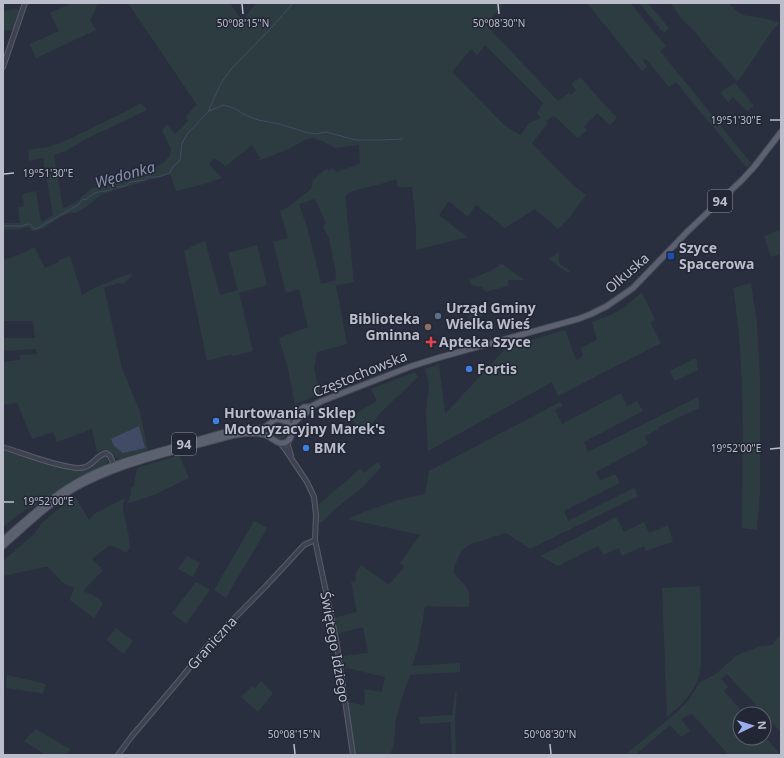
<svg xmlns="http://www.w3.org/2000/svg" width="784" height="758" viewBox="0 0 784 758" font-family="'Noto Sans',sans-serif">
<rect width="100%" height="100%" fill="#2a2f3f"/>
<g fill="#2d3c41" fill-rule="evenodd">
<path d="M72,3h26l-8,18 6,9 -60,28 -6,-14 29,-13 -9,-18z"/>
<path d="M128,3h102l12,18 14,-18h248l-18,22 72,76 11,-8 2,2 5,-5 -5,-6 9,-7 37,41 -7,7 -13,-12 -13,14 3,3 -9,8 -24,-22 -8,5 2,2 -16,20 40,41 14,11 -18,24 -10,10 -23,-20 -30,19 -29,-23 -8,12 -19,-16 -10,14 28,22 -51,13v-23l-4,-40h-14l-2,-8c-6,2 -12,4 -18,6 -12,3 -22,3 -33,11l9,86 -18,3 11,59 -30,8 -3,16 6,26 -25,10 -7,-35 -9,-31 29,-11 -9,-38 -13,4 -13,-51 15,-4 -8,-27 7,-3 24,-19 2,-9 14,-12 1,3 5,-3 3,4 24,-8 -1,-19 -24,3 -13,-7 -9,-3 -7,1 -17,10 -31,12v-1l2,-2 -8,-13 -26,21 -12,-8 -5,6 13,14 -14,5 -32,8 -6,-17 -68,20 -15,12 -11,7c-14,-3 -29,19 -44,18l-3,-4 -9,2 -17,1v-7h17l-2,-16 6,-1 -2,-12 14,-3 5,31 12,-7 -10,-57 -14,3 -1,-11 20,-3 17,-6 62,-30 14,-8 6,7 -59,28 -20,12 -14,5 9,53 12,-5 17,-15 11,-1 26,-7 33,-16 8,-8 1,-7 -9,-19 5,-6 8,10 13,-13 -2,-4 7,-9 4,-3zM485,45l58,58 -6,10 4,5 -12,5 -8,12 -6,-3 -10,-6 -53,-54 19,-23 6,6zM315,199l11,24 -3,3 6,12 6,30 1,12 -15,4 -4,-18 -9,-36 -9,-26z"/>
<path d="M587,3h43l36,43 -6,5 91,112 -4,5 -71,-86 -7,5 -23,-28 -3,2 4,6 -5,4z"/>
<path d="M639,3h9l21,25 -4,5 -4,-3z"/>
<path d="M670,3h58l10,9 5,3 24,4 9,3h4l-8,9 -30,45 -5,5 -26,-29 -16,-20 -13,-13z"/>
<path d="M18,9l1,3 -6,18 -10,1v-20z"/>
<path d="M735,83l19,23 -7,5 -14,-14 -5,5 -8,-10z"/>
<path d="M781,230v24l-10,3 -7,-21z"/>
<path d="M205,241l15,54 18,-5 -10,-37 29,-8 10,40 -28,8 14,58 -20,5 -1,-2 -25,7 -23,-110 7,-4z"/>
<path d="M34,247l11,21 14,-6v-2l11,-4 12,39 12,-7 37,-15 1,3 -9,8 -5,-1 -14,5 18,80 18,44 8,38 -28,9c-10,-2 -9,-15 -23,-7l-5,-23 -35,13 -4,-10 -21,7 -15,-36 -14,2v-43l17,-2v-5l17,-1 -1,-5 -33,2v-13h32l-2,-17h-30v-61l20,-7z"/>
<path d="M559,252v11l11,8 -2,2 -19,-14z"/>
<path d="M502,264l22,16h-16v6l-22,6 -4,-5 -11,-2 -2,-5 21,-9z"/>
<path d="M751,283l6,40 3,53v116l-3,38 -15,-2c0,-80 4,-161 -9,-240z"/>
<path d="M642,292l13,28 -5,2 11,21 -103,53 -6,-14 -124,69 -2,-37 1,-14 2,-12 -1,-9 -3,-10 14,-5 6,50 62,-67 58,-17 11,30 7,-4 -2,-8 16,-8 -5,-18 21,-8 13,-8z"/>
<path d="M481,307l2,9 -14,4 -3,-9z"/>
<path d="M693,359h4l1,11 -23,11 -5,-10z"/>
<path d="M415,372l3,5 -41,39v2l-16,14 -11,-15 27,-16 -6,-12z"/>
<path d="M621,393l6,13 10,-5 6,10 -59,31 4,10 110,-55 1,11 -40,19v2l-14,7 3,8 -52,28 4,9 15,-7 5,9 -56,28 4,10 66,-33 4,8 -108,53 -24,-16 -35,11 -6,4 -4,4 -7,15v6c11,15 18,13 15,34l-44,-1 -7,41 -6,19 48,-3v9l-50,3 -7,20 -7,24 -2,24 -4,12h-35l-8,-53 15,3 3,-2 -1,-14 18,3 3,-15 -42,-10v-11l25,-3 -5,-26 -27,7 -3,-16 24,-6 -6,-30 5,-1 -1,-7 6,-9 28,20 15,-18 -4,-4 20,-28 -72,-16 16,-7 34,-12 27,-6 4,-23 131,-69 2,4 -7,4 7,14z"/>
<path d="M276,423c20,0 12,18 3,16 -3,-1 -6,-4 -8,-6l1,-7z"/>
<path d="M3,450l40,14 38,6 7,-2 14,-11h4l2,4 -3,4 -22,10 -13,7 -30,22 -15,6 -22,17z"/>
<path d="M179,455l10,23 -33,16 -29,10 4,-10 -1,-5 4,-3 1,-7 2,-11z"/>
<path d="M378,462l3,5 -18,20 -22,17 -18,17 -5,2 1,-19 41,-35 4,4z"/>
<path d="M75,496l14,24 5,-6 29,-15h2l-2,6v5l6,27 1,11 -4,4 -16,-7 -18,14 11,11 -20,21c7,3 16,6 20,13l-9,14 -24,-18 4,-12 -12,-6 -14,-15h-3l-42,9v-15l32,-28 6,-9 15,-13z"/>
<path d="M616,517l8,15 20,-10 5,11 19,-8 5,17 -13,4 -14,5 -2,-5 -22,10 -3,-8 -16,7 -5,-9 -40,20 -17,-10z"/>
<path d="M254,521l13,7c-13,24 -28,46 -41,70l-12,-8z"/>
<path d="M187,556l13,7 -7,14 -15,-8z"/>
<path d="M196,582l14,8 -24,34 -14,-11z"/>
<path d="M700,586c1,20 1,39 1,59 0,12 1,26 -4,37 -7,15 -18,25 -30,35l-5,-129z"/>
<path d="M116,628l17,13 -9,13 -18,-14z"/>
<path d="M781,634v98l-54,-58 -6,5 7,8 -4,4 20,23h-4v24h24v-2l17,19h-52l-37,-41 -11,5 9,12 -9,6 -11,-12 -35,30h-10l51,-42 12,-12 12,-19 16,-8 21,-19 24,-9 11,-1z"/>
<path d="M7,675l35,8 4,2 -4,10 -2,-2 -34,-5z"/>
<path d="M261,681l12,12 -15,19 -17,-15 11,-11 3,2z"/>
<path d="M457,690l-2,29 1,36h-4l-1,-17v-16l-31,2 -1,-7 33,-2 3,-21z"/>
<path d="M36,729l34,20 -3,6h-21l-22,-14z"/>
</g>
<path fill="#424b66" d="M139,426l6,22 -22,5 -9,-7 -3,-7z"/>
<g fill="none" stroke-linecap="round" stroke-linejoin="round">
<g stroke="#424b66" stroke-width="1">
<path d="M209,111l15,-6 10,3 13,8 11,4 22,4 25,8 10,2 11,-2 30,8h25l21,-1"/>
<path d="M3,226h18l7,-2h2l4,5h2l42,-24 5,-6 3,1c3,-3 5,-5 9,-7 6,-3 14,0 19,-6 6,0 12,0 16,-5l15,-2 2,-3h11l12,-4 2,-5 8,-8 2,-17 6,-10 20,-21 13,-29 11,-15 42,-43 19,-22"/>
</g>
<g stroke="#595d6a" stroke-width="6">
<g id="minor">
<path d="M3,67l22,-64"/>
<path d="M289,440l-1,5 3,10"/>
<path d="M280,443l5,6 22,33 7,15 2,18 -1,25 21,99 17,116"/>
<path d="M3,447c22,7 43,16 67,20 5,1 10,2 15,0 9,-3 12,-12 21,-14l4,3 4,9"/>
<path d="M118,755l14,-19 45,-53 31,-38 58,-59 38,-41 11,-5"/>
</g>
</g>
<g stroke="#484b59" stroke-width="7">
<g id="major">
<path d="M282,420l7,-2 15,-11h6l12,-6 90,-35 29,-9 137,-38 13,-5 16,-8 26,-18 55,-57 54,-51 12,-13 27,-35"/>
<path d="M3,540c23,-20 46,-42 74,-58 26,-15 54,-23 82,-31 22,-6 45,-13 67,-19l15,-3 22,-1 5,-3 6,-5 4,-1 4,1 5,2 3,4 2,5"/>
<path d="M3,546c23,-20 46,-43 74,-59 29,-16 59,-25 91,-34 20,-5 39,-11 59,-16 11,-3 23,-5 34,-3 10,0 18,16 28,6 5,-6 2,-13 6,-18 3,-4 8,-6 12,-10 0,0 3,-5 3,-5"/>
</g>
</g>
<use href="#minor" stroke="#3e4250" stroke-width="4"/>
<use href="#major" stroke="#5c616f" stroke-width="5"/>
</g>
<path fill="none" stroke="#bbbeca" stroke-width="1.5" d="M242,4l1,10M498,4l1,10M770,120h10M4,174l10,-1M770,449l10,-1M4,502h10M294,744l1,10M550,744l1,10"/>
<rect fill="#1a4fb4" stroke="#232735" stroke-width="1.5" x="667" y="252" width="8" height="8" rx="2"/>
<circle fill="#5c6f8a" stroke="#232735" stroke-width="1.5" cx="438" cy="316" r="4"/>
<circle fill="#8d6e63" stroke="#232735" stroke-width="1.5" cx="428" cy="327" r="4"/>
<path fill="#e0444e" stroke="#232735" stroke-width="1.5" d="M429 336h4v4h4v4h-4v4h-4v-4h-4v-4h4z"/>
<g fill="#3f7fe0" stroke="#232735" stroke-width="1.5">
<circle cx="469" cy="369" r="4"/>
<circle cx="216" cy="421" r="4"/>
<circle cx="306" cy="448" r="4"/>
</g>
<g text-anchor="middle" stroke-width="3" stroke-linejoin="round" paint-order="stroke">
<g fill="#232735" stroke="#8d919d" stroke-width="1">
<rect x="708" y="190" width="24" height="22" rx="3"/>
<rect x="172" y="433" width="24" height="22" rx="3"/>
</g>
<g font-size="13" font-weight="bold" fill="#bbbeca">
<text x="720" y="206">94</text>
<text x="184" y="449">94</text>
</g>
<g font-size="14" font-weight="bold" fill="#bbbeca" stroke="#232735" text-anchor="start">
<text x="679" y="253">Szyce<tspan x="679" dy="16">Spacerowa</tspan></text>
<text x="446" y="313">Urząd Gminy<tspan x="446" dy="16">Wielka Wieś</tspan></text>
<text x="420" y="324" text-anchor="end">Biblioteka<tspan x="420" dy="16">Gminna</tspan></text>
<text x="439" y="347">Apteka Szyce</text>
<text x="477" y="374">Fortis</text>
<text x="224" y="418">Hurtowania i Sklep<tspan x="224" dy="16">Motoryzacyjny Marek's</tspan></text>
<text x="314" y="453">BMK</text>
</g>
<g font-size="14" fill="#bbbeca" stroke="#232735">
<text transform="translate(627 273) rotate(-41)" y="5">Olkuska</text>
<text transform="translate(360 374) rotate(-22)" y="5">Częstochowska</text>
<text transform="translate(212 643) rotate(-48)" y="5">Graniczna</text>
<text transform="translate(335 647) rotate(80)" y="5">Świętego Idziego</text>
</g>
<g font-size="15" font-style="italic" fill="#868fad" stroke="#232735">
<text transform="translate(125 175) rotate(-16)" y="5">Wędonka</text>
</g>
</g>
<g font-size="10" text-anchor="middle" fill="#bbbeca" stroke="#232735" stroke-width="3" stroke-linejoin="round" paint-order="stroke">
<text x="243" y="27">50°08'15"N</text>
<text x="499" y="27">50°08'30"N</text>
<text x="736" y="124">19°51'30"E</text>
<text x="48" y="177">19°51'30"E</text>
<text x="736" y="452">19°52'00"E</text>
<text x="48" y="505">19°52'00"E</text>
<text x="294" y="738">50°08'15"N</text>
<text x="550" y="738">50°08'30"N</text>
</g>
<rect width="784" height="758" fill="none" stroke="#bbbeca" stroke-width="8"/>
<g transform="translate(752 726) rotate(86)"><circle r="19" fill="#232735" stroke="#606371"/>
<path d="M0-3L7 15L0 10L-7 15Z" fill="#9daeec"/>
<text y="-6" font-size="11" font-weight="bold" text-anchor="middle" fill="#bbbeca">N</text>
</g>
</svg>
